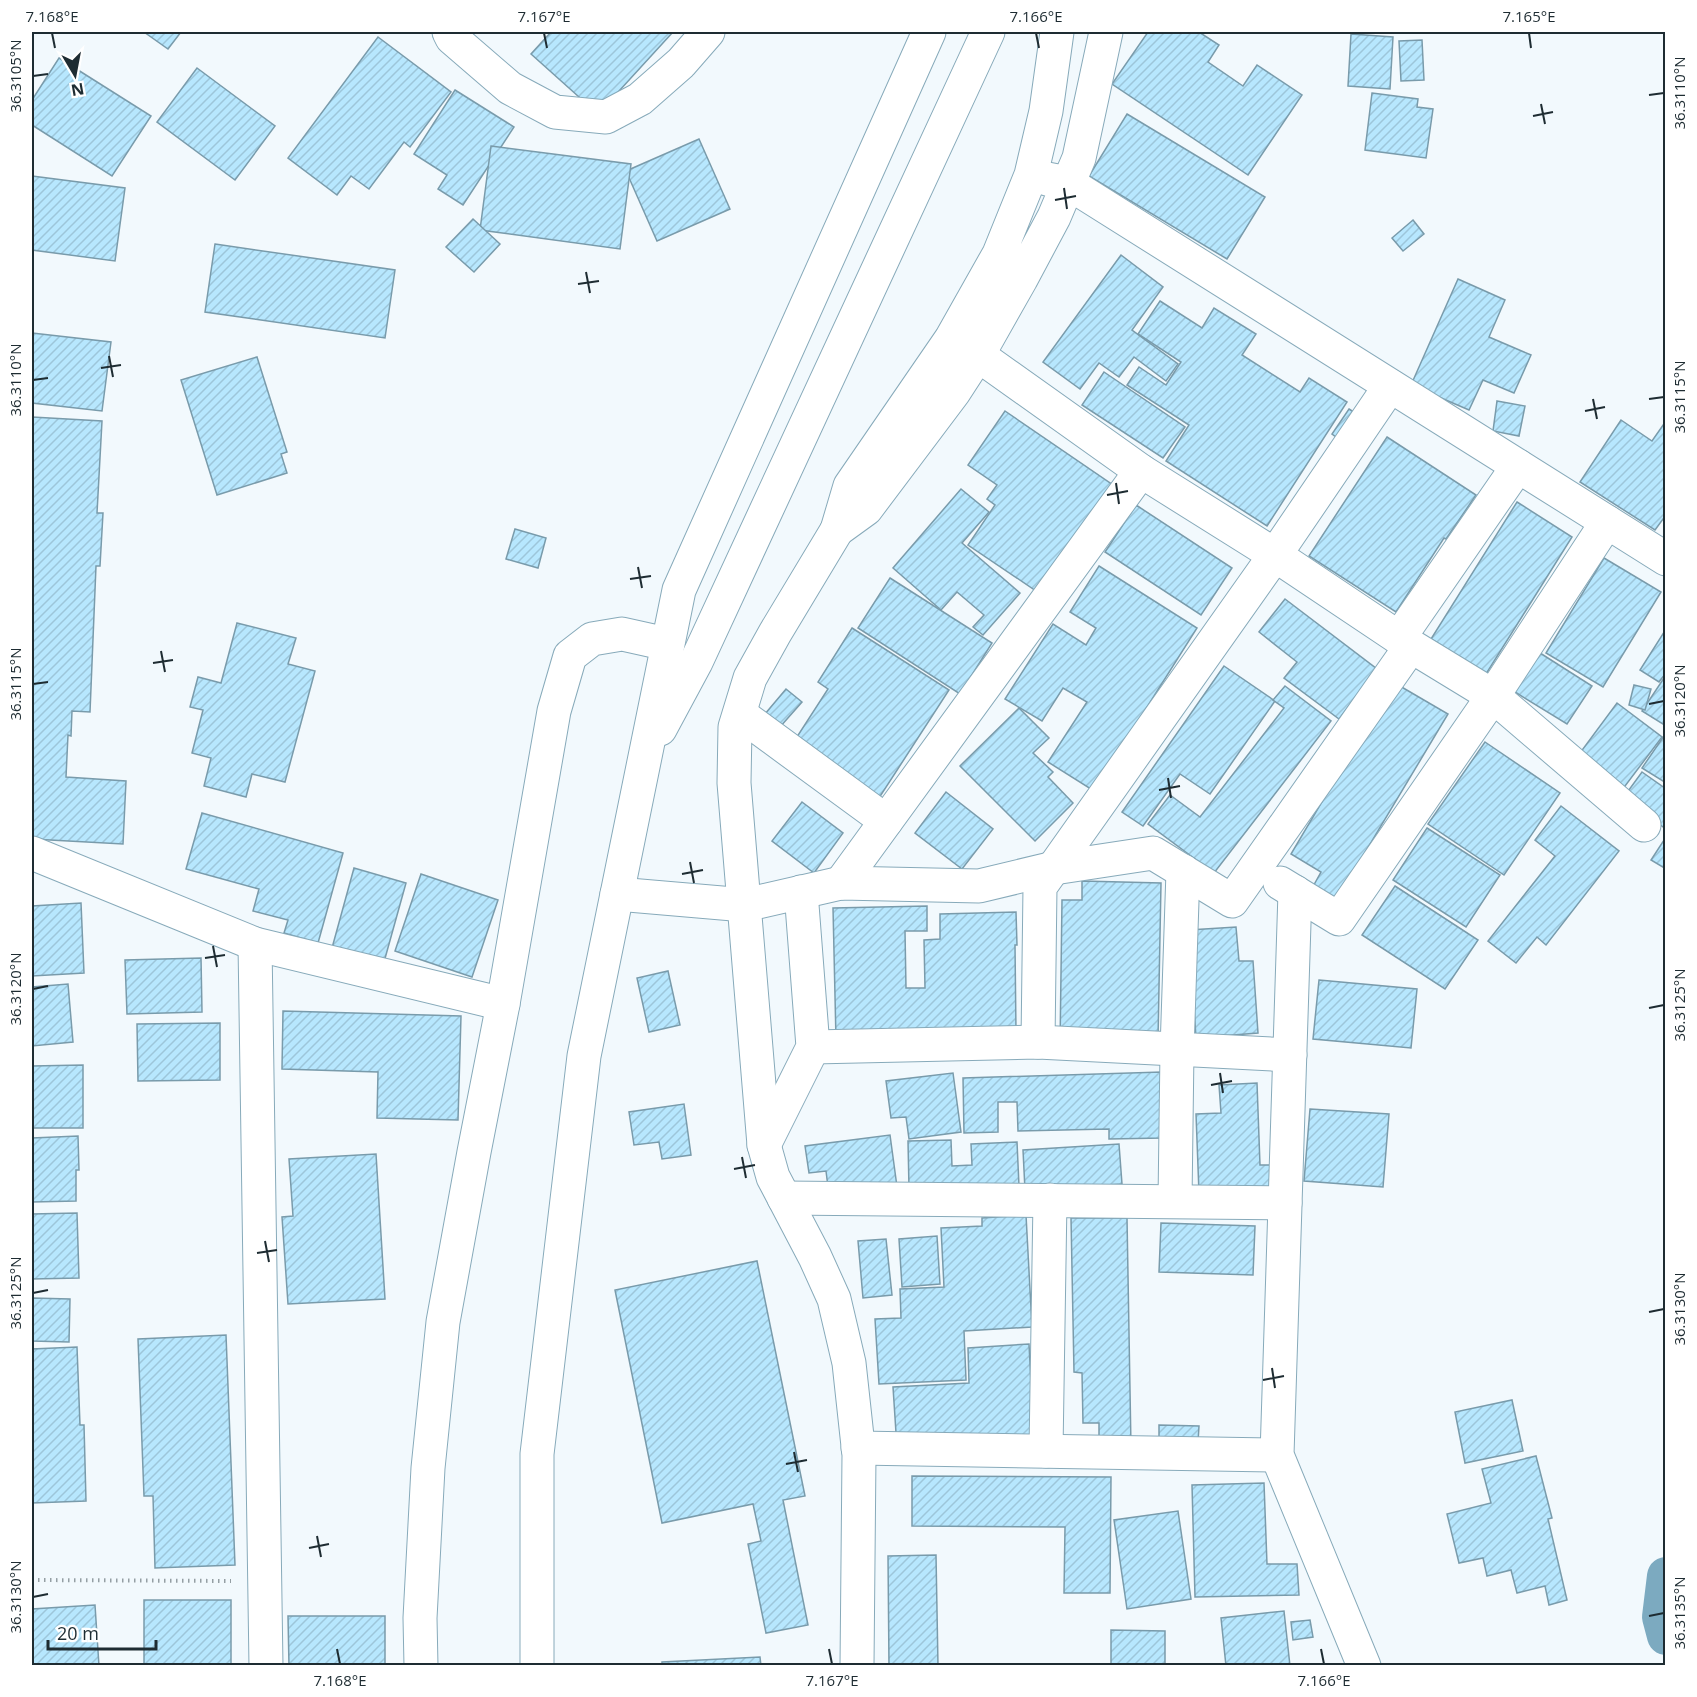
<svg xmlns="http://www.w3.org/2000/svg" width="1697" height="1697" viewBox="0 0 1697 1697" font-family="'Open Sans',sans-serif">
<defs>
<pattern id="building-hatch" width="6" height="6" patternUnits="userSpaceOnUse" patternTransform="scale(1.5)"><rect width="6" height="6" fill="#b7e7fe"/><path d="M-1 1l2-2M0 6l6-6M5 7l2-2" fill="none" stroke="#9dc6da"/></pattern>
</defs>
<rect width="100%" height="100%" fill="#f2f9fd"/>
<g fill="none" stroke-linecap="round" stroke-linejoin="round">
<path stroke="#7caac0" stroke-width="38" d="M1666,1576l-5,41 5,19"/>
</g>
<g fill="url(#building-hatch)" stroke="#799bab" stroke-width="1.5">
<path d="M144,32h37l-13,17z"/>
<path d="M551,32h122l-75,82 -67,-60z"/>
<path d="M1148,32h51l20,13 -11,17 35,24 14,-21 45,30 -54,80 -136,-91z"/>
<path d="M1351,34l42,3 -3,52 -42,-3z"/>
<path d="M378,37l73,55 -41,55 -6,-5 -35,47 -18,-13 -14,19 -49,-37z"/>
<path d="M1422,40l2,40 -23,1 -2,-40z"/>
<path d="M59,58l92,58 -39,60 -80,-51v-25z"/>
<path d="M197,68l78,58 -40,54 -78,-58z"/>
<path d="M455,90l59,37 -51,78 -25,-16 9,-14 -33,-21z"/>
<path d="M1372,93l46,6 -1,8 16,2 -7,49 -61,-8z"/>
<path d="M1127,114l138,83 -38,62 -138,-83z"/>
<path d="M699,139l31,70 -73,32 -31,-70z"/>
<path d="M491,146l140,18 -11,85 -140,-19z"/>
<path d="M32,176l93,12 -10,73 -83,-11z"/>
<path d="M473,219l27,25 -26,28 -28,-25z"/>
<path d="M1413,220l11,14 -21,17 -11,-13z"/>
<path d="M215,244l180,26 -10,68 -180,-26z"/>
<path d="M1121,255l42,32 -31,43 46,34 -12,17 -32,-24 -15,20 -20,-14 -19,26 -37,-27z"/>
<path d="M1458,279l47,21 -16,37 42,18 -17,38 -31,-13 -14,30 -58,-25z"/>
<path d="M1160,301l42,27 12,-20 42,26 -14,21 58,37 9,-14 38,24 -80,124 -101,-65 23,-36 -62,-40 12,-18 27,18 15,-23 -43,-28z"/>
<path d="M32,333l79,9 -9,69 -70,-8z"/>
<path d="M257,357l30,95 -6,2 6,19 -70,22 -36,-115z"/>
<path d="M1104,372l81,55 -22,31 -81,-53z"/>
<path d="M1497,401l28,5 -6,30 -26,-5z"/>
<path d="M1349,409l17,11 -19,25 -15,-11z"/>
<path d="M1005,411l108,74 -74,108 -71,-48 27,-40 -8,-6 10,-14 -29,-20z"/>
<path d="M32,417l70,4 -5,92h6l-3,53h-4l-6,146 -18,-1 -1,25 -3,-1 -2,42 60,4 -3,63 -91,-5z"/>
<path d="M1621,420l31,21 14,-20v94l-11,15 -75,-48z"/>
<path d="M1387,437l89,58 -30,44 -2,-1 -48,74 -87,-56z"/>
<path d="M961,489l28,23 -27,31 58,50 -37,42 -10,-8 11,-12 -27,-23 -16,18 -48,-42z"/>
<path d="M1517,502l55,35 -86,137 -55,-35z"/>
<path d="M1136,505l96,63 -31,47 -96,-63z"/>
<path d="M515,529l31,9 -8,30 -32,-9z"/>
<path d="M1604,558l57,34 -58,95 -57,-34z"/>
<path d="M1099,566l98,62 -103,163 -46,-29 39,-60 -24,-14 -21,33 -37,-22 48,-75 33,21 10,-17 -26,-16z"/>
<path d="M890,578l102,65 -32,51 -102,-66z"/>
<path d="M1285,599l92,70 -38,50 -55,-41 13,-16 -38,-30z"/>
<path d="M237,623l59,15 -8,26 27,7 -30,111 -33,-8 -6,23 -42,-11 7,-28 -19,-5 11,-43 -13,-3 8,-30 23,6z"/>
<path d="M852,628l97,62 -70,108 -86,-55 35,-54 -10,-7z"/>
<path d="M1666,629v44l-7,9 -19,-12z"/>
<path d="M1540,653l52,33 -25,38 -52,-32z"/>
<path d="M1224,666l51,35 -65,93 -30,-20 -37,52 -21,-14z"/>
<path d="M1666,675v51l-24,-15z"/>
<path d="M1393,682l55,32 -115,192 -23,-14 11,-20 -30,-18z"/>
<path d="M1634,685l17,4 -6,21 -16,-5z"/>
<path d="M1285,686l46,35 -117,152 -66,-49 22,-29 30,22 84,-109 -11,-8z"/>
<path d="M786,689l16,13 -22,25 -15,-13z"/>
<path d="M1617,703l45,34 -43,57 -45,-33z"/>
<path d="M1019,708l30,30 -16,15 20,19 -5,5 25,26 -38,38 -75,-75z"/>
<path d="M1666,733v50l-24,-15z"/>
<path d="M1485,742l75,51 -56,82 -76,-51z"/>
<path d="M1642,772l24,17v40l-43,-31z"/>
<path d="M946,792l47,37 -31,40 -47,-36z"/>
<path d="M802,802l41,31 -29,40 -42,-32z"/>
<path d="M1561,806l58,45 -73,94 -9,-8 -21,26 -28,-22 67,-85 -20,-16z"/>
<path d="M202,813l141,40 -25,90 -34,-10 4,-13 -35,-9 6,-22 -73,-20z"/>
<path d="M1427,828l73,47 -34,52 -73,-47z"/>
<path d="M1666,837v32l-15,-9z"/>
<path d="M354,868l52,15 -22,79 -52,-14z"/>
<path d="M421,874l77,26 -26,77 -77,-26z"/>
<path d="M1082,881l79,2 -3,157 -98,7 2,-147h20z"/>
<path d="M1395,886l83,54 -33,49 -83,-54z"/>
<path d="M81,903l3,70 -52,3v-70z"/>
<path d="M927,906v25h-22l1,57h19l-1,-48 16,-1v-25l76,-2 1,33h-2l1,87 -180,8 -3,-132z"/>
<path d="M1236,927l3,34h14l5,72 -62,5 -7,-108z"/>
<path d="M201,958l1,54 -75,2 -2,-54z"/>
<path d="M668,971l12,54 -31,7 -12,-54z"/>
<path d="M1319,980l98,9 -6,59 -98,-9z"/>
<path d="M68,984l5,58 -41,4v-59z"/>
<path d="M283,1011l178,5 -3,104 -81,-2 1,-46 -96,-3z"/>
<path d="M220,1023v57l-82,1 -1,-57z"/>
<path d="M83,1065v63h-51v-62z"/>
<path d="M1162,1072l1,66 -54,1v-10l-91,2 -1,-29h-19v30l-34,1 -1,-55z"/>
<path d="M953,1073l8,59 -52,7 -3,-22 -15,1 -5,-37z"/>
<path d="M1257,1083l3,82h12v25l-73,3 -3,-79 25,-1 -2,-28z"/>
<path d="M684,1104l7,51 -29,4 -3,-17 -25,3 -5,-33z"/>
<path d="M1310,1109l79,5 -6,73 -79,-6z"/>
<path d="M890,1135l8,59 -68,9 -4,-32 -17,2 -4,-27z"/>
<path d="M78,1136l1,34h-3v31l-44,1v-64z"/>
<path d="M951,1140l1,26 20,-1 -1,-21 46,-2 2,44 -110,3 -1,-48z"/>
<path d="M1119,1144l3,40 -97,6 -2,-40z"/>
<path d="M376,1154l9,145 -97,5 -6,-87 11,-1 -4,-57z"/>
<path d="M77,1213l2,65 -47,1v-65z"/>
<path d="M1026,1215l6,112 -68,4 2,49 -87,4 -4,-65 26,-1 -1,-29 44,-2 -3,-59 41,-2v-8z"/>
<path d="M1071,1218h56l4,229 -32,1v-25h-16l-1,-50 -8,-1z"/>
<path d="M1161,1223l94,3 -2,49 -94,-3z"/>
<path d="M937,1236l3,48 -38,3 -3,-48z"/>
<path d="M886,1239l6,56 -29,3 -5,-57z"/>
<path d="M757,1261l48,235 -22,4 25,125 -42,8 -18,-89 13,-3 -8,-37 -91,19 -47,-233z"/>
<path d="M32,1298l38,1 -1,43 -37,-1z"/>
<path d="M226,1335l9,230 -80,3 -2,-72h-9l-6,-157z"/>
<path d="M1029,1344l5,97 -137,7 -4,-61 76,-4 -1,-35z"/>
<path d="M77,1347l3,78h4l2,76 -54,2v-154z"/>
<path d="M1512,1400l11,51 -58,12 -10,-51z"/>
<path d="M1159,1425l40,1 -1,16 -39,-2z"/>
<path d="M1536,1456l16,62 -4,1 19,81 -18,5 -4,-19 -28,7 -6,-23 -24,6 -4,-18 -24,5 -12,-49 44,-11 -9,-34z"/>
<path d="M912,1476l199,1 -1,116h-46l1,-66 -153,-1z"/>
<path d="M1264,1483l3,81h30l2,31 -104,2 -3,-112z"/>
<path d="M1178,1511l13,88 -64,10 -13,-89z"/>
<path d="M936,1555l2,111h-49l-1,-110z"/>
<rect x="144" y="1600" width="87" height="66"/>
<path d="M95,1605l4,61h-67v-57z"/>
<path d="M1284,1611l6,55h-64l-5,-48z"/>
<path d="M288,1616h97v50h-96z"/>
<path d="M1310,1620l3,17 -20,3 -2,-18z"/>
<path d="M1111,1630l54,1v35h-54z"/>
<path d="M760,1657l1,9h-99v-4z"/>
</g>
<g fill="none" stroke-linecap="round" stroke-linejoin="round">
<g stroke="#87aaba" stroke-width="35">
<g id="minor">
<path d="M449,32l3,6 58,50 45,24 51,5 34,-18 41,-36 27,-31"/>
<path d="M1057,32l-11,79 -15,64 -32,79 -48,85 -101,147 -13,44 29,-21 88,-117 24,-37 43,-76 33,-62 25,-59 27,-126"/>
<path d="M1047,179l21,4 598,376"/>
<path d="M978,355l163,116 134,84 136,91 82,50 151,129"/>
<path d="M837,530l-62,103 -25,45 -15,49 -1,56 30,362 9,32 42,80 19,42 15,64 10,92 -2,211"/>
<path d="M1399,638l119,-172"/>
<path d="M740,714l146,107"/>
<path d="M32,853l223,91 248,60"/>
<path d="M841,883l300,-412"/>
<path d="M1280,883l59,36 154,-223 114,-174"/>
<path d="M1295,892l-18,563 87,211"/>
<path d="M617,894l128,11 96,-22 138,3 75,-18 99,-15 79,48 179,-255"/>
<path d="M255,944l11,722"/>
<path d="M1038,1042l2,-155 235,-332 115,-169"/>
<path d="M813,1047l225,-5 252,13"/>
<path d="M764,1145l49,-98 -12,-155"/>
<path d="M784,1198l501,5"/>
<path d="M1175,1201l2,-151 6,-179"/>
<path d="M858,1448l419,7"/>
<path d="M1046,1451l4,-251"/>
<path d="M421,1666l-1,-48 8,-150 15,-146 31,-170 29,-148 51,-293 16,-55 22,-17 30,-5 45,10"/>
</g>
</g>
<g stroke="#87aaba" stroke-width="35">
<g id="primary">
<path d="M660,729l36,-67 292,-630"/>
<path d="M537,1666v-212l47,-398 95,-466 250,-558"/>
</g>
</g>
<path stroke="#959fa4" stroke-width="4" stroke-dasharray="1.5 4.5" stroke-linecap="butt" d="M32,1580l199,1"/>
<use href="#minor" stroke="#fff" stroke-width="33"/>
<use href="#primary" stroke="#fff" stroke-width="33"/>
</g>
<path fill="none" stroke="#1e2c32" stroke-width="2" d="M52,33l3,15M544,33l3,15M1036,33l3,15M1529,33l2,15M33,76l15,-2M1649,95l15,-2M1541,104l4,20M1533,116l20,-4M1064,188l3,21M1055,200l21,-4M586,272l4,21M578,284l21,-3M109,356l4,21M101,368l20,-3M33,380l15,-2M1593,399l4,20M1649,399l15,-2M1585,411l20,-4M1116,483l3,21M1107,495l21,-4M638,567l4,21M630,579l21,-3M161,651l4,21M153,663l20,-3M33,684l15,-2M1649,704l15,-3M1168,778l3,20M1159,790l21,-4M690,862l4,21M682,874l21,-4M213,946l4,21M205,958l20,-3M33,989l15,-3M1649,1008l15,-3M1220,1073l3,20M1211,1085l21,-4M742,1157l4,21M734,1169l21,-4M265,1241l4,21M257,1253l20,-3M33,1293l15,-3M1649,1312l15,-3M1272,1368l3,20M1263,1380l21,-4M794,1452l4,20M786,1464l21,-4M317,1536l4,21M309,1548l20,-4M33,1597l15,-3M1649,1616l15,-3M337,1649l3,15M829,1649l3,15M1321,1649l3,15"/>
<rect width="1697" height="1697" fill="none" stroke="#ffffff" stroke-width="66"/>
<g transform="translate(75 75) rotate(170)" stroke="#ffffff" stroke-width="4.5" paint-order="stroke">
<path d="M0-4.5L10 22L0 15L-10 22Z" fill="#1e2c32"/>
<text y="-9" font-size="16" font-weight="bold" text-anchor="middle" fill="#1e2c32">N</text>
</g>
<path d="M48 1640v9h108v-9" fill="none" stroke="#1e2c32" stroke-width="3"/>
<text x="57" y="1640" font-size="18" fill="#1e2c32" stroke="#ffffff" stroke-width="4.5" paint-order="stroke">20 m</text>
<rect x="33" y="33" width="1631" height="1631" fill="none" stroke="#1e2c32" stroke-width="2"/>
<g font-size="15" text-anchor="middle" fill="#1e2c32">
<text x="52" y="22">7.168°E</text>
<text x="544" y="22">7.167°E</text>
<text x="1036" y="22">7.166°E</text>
<text x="1529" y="22">7.165°E</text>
<text transform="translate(16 76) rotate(-90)" y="5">36.3105°N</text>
<text transform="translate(1680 93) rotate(-90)" y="5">36.3110°N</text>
<text transform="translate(16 380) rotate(-90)" y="5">36.3110°N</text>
<text transform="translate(1680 397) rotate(-90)" y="5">36.3115°N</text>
<text transform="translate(16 684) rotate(-90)" y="5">36.3115°N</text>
<text transform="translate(1680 701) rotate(-90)" y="5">36.3120°N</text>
<text transform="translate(16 989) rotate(-90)" y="5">36.3120°N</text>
<text transform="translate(1680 1005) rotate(-90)" y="5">36.3125°N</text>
<text transform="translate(16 1293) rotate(-90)" y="5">36.3125°N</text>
<text transform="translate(1680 1309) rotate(-90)" y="5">36.3130°N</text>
<text transform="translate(16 1597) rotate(-90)" y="5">36.3130°N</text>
<text transform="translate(1680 1613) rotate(-90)" y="5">36.3135°N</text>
<text x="340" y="1686">7.168°E</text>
<text x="832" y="1686">7.167°E</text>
<text x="1324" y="1686">7.166°E</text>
</g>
</svg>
